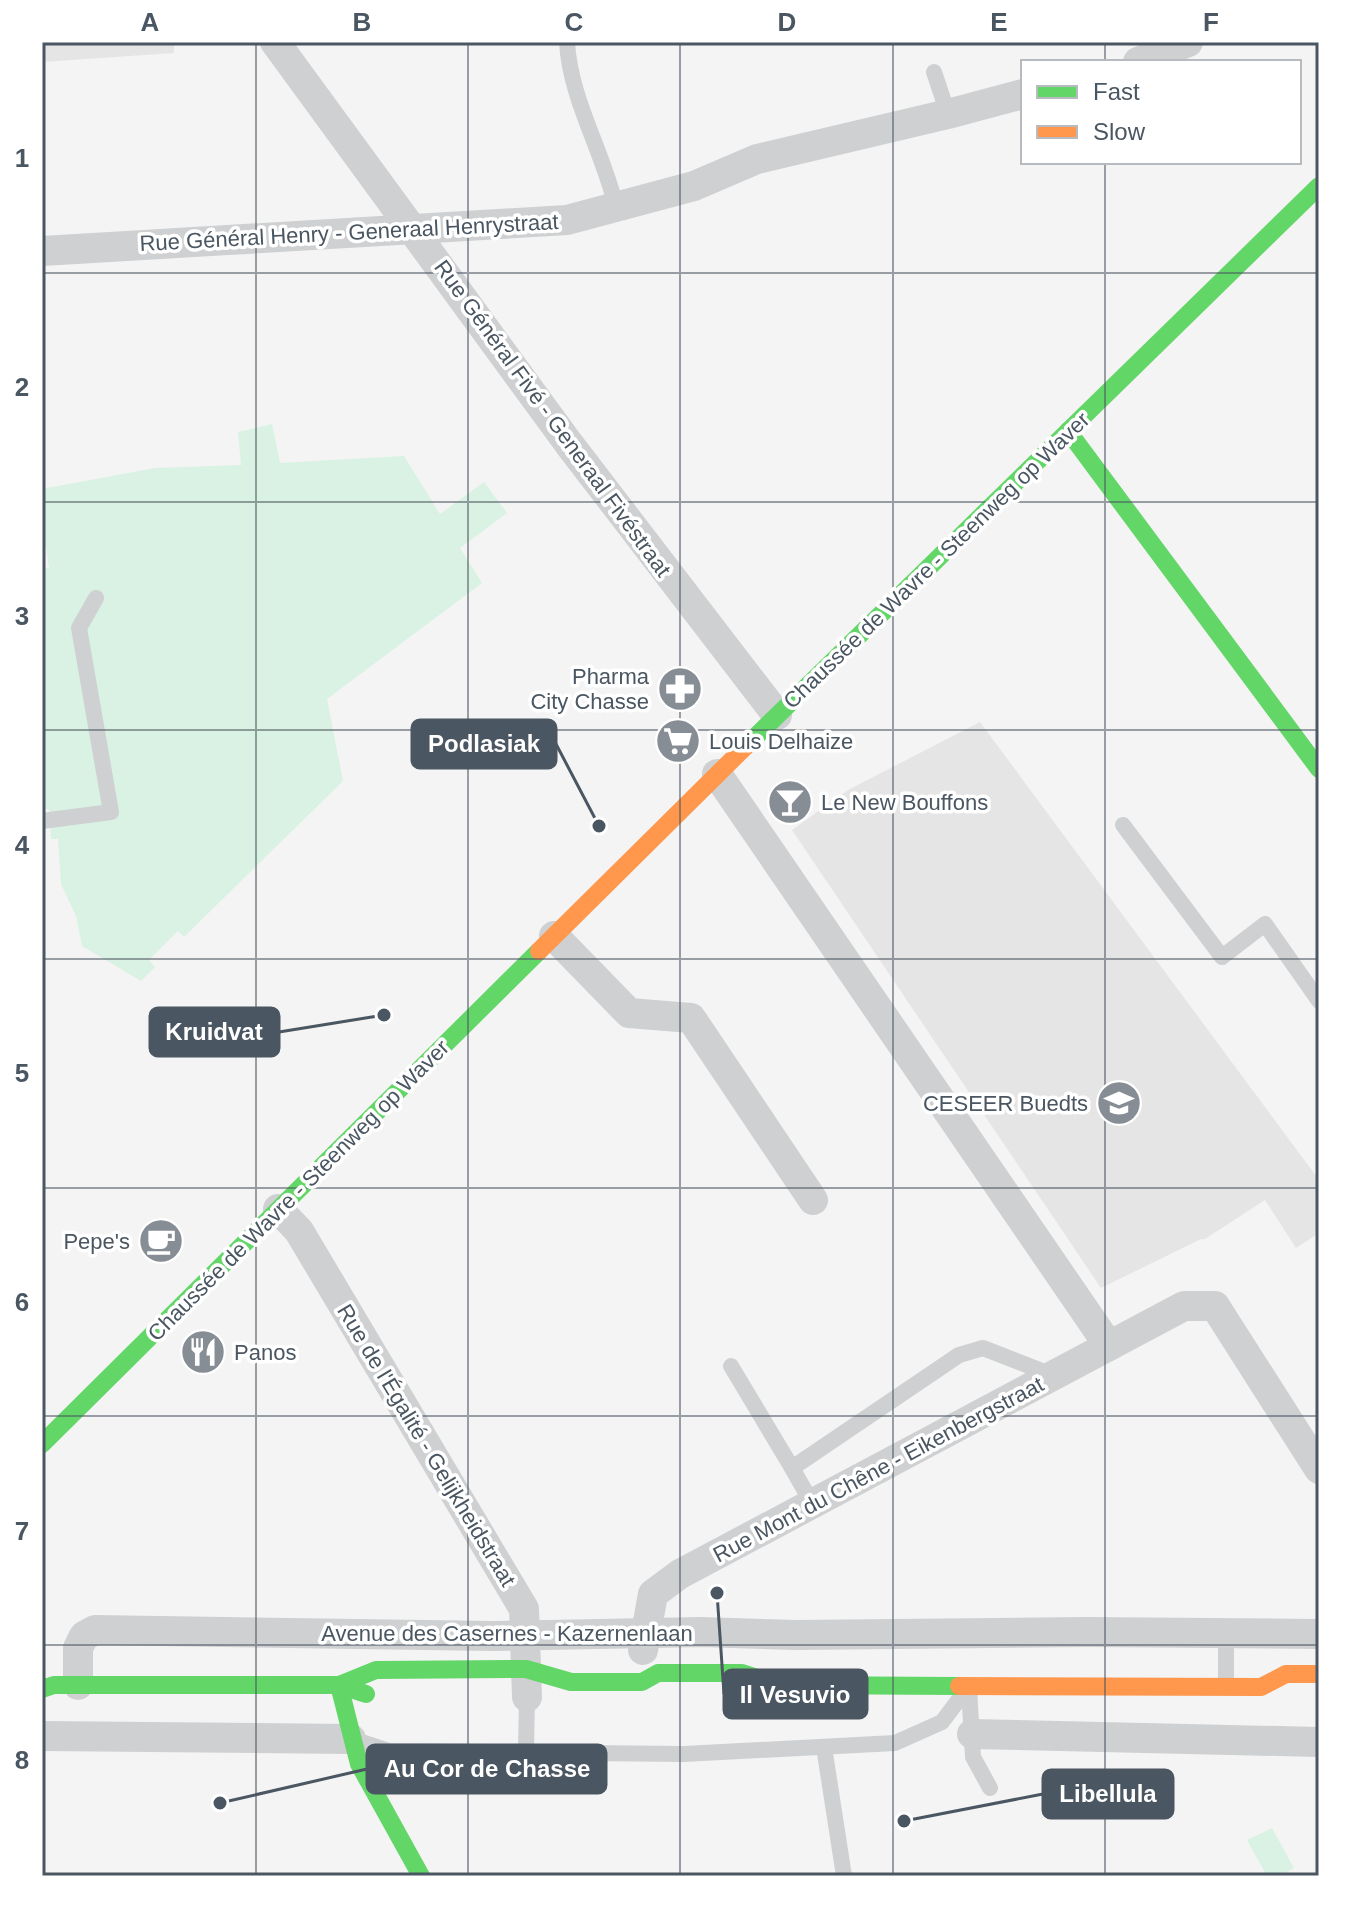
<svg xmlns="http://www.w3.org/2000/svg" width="1361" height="1918" viewBox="0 0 1361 1918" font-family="Helvetica,sans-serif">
<rect width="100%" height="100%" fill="#f4f4f4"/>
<g fill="#e6e5e6">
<path d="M42,42h132v11l-132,9z"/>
<path d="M980,722l339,458v53l-23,15 -31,-48 -60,39h-4l-100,49 -309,-458 56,-40z"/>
</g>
<g fill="#d9f2e3">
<path d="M272,424l8,39 124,-7 36,58 44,-32 23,31 -47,35 22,35 -155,116 16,82 -159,156 -6,-6 -29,29 6,7 -14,14 -59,-35 -6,-30 -15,-32 -3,-45h-7l-2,-30h-7v-240l7,-1 -3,-21h-4v-58l113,-21 86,-3 -3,-33z"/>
<path d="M1272,1828l22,40 -10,6 1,2h-18l-20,-36z"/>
</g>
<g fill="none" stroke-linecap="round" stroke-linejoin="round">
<g stroke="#ced0d2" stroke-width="16">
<path d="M567,42c3,57 36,109 49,165"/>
<path d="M934,72l14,42"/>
<path d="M42,821l69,-9 -32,-184 17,-30"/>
<path d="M1123,825l99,132 43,-33 54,77"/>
<path d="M731,1366l61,102"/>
<path d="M813,1505l-21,-37 167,-113 24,-7 69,27"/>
<path d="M1226,1633v50"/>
<path d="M969,1688l4,69 17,31"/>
<path d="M356,1740l33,11 295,3 211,-11 47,-21 24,-32"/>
<path d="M824,1747l20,129"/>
<path d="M526,1752l1,-55"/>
</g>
<g stroke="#ced0d2" stroke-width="30">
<path d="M275,42l294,402 208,271"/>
<path d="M1138,62l50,-20"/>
<path d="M42,251l525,-31 127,-34 63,-27 191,-45 75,-20"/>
<path d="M717,774l392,572"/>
<path d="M554,936l75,77 62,5 122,182"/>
<path d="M278,1209l21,22 225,378 3,88"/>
<path d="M643,1650l10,-56 27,-20 504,-268h31l104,163"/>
<path d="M78,1685v-37l6,-12 11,-6 399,6 207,-4 95,3 291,-3 232,2"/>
<path d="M972,1734l347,8"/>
<path d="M42,1736l309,3"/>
</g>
<g stroke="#63d668" stroke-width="18">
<path d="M1068,431l251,338"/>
<path d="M749,743l570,-557"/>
<path d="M42,1444l497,-493"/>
<path d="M339,1685l37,-15 150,-1 45,13h71l16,-9h84l37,12 180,1"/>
<path d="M339,1685l20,79 62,112"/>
<path d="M42,1689l12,-4h285l27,9"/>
</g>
<g stroke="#ff974d" stroke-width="18">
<path d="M539,951l210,-208"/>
<path d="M959,1686l302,1 25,-13h33"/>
</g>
</g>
<path fill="none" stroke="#4a5661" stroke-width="2" stroke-opacity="0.55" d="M256,42v1834M468,42v1834M680,42v1834M893,42v1834M1105,42v20M1105,162v1714M42,273h1277M42,502h1277M42,730h1277M42,959h1277M42,1188h1277M42,1416h1277M42,1645h1277"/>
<defs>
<g id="pharmacy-disc" transform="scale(2.3)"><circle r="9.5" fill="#868d94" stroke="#fff"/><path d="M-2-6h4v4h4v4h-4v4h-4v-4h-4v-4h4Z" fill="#fff"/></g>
<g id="supermarket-disc" transform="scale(2.3)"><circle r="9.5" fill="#868d94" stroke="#fff"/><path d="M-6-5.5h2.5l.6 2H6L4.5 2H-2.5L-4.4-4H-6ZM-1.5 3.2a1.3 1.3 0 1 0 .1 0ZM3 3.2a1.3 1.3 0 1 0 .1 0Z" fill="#fff"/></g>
<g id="bar-disc" transform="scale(2.3)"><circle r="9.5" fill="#868d94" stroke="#fff"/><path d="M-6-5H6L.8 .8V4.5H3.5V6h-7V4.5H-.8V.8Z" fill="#fff"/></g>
<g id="school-disc" transform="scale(2.3)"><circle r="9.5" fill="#868d94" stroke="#fff"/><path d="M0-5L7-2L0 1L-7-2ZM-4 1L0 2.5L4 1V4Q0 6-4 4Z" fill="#fff"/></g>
<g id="cafe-disc" transform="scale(2.3)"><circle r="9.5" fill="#868d94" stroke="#fff"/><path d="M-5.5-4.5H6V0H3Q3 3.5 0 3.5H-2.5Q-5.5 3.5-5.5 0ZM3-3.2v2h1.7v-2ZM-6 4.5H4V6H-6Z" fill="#fff"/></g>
<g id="restaurant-disc" transform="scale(2.3)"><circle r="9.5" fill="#868d94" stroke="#fff"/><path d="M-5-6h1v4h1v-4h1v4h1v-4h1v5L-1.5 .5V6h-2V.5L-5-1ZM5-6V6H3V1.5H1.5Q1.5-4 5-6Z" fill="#fff"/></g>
</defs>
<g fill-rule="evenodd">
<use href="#pharmacy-disc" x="680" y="689"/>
<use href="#supermarket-disc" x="678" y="741"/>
<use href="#bar-disc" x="790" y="802"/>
<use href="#school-disc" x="1119" y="1103"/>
<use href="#cafe-disc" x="161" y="1241"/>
<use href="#restaurant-disc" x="203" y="1352"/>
</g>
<g text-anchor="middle" stroke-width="7" stroke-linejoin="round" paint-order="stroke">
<g font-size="22" fill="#4a5661" stroke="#fff">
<text transform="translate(349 232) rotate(-3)" y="8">Rue Général Henry - Generaal Henrystraat</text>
<text transform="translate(553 418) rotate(54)" y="8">Rue Général Fivé - Generaal Fivéstraat</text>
<text transform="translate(936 560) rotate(-44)" y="8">Chaussée de Wavre - Steenweg op Waver</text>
<text transform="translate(298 1190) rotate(-45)" y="8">Chaussée de Wavre - Steenweg op Waver</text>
<text transform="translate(427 1445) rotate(59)" y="8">Rue de l'Égalité - Gelijkheidstraat</text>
<text transform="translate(878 1469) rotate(-28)" y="8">Rue Mont du Chêne - Eikenbergstraat</text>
<text x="507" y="1641">Avenue des Casernes - Kazernenlaan</text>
</g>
<g font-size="22" fill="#4a5661" stroke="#fff" text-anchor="end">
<text x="649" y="684">Pharma<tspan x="649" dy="25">City Chasse</tspan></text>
<text x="709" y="749" text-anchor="start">Louis Delhaize</text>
<text x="821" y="810" text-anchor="start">Le New Bouffons</text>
<text x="1088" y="1111">CESEER Buedts</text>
<text x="130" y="1249">Pepe's</text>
<text x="234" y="1360" text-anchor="start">Panos</text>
</g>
</g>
<path fill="none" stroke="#4a5661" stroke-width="3" d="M599 826L556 744M384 1015L279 1032M717 1593L724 1694M220 1803L367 1769M904 1821L1043 1794"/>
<g fill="#4a5661" stroke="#fff" stroke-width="3">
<circle cx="599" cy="826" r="8"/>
<circle cx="384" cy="1015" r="8"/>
<circle cx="717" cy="1593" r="8"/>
<circle cx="220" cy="1803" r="8"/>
<circle cx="904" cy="1821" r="8"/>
</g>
<g fill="#4a5661" stroke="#4a5661" stroke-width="3">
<rect x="412" y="720" width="144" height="48" rx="8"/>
<rect x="150" y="1008" width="129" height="48" rx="8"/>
<rect x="724" y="1670" width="143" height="48" rx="8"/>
<rect x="367" y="1745" width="239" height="48" rx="8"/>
<rect x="1043" y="1770" width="130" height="48" rx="8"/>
</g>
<g font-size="24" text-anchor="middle" font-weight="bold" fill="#fff">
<text x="484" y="752">Podlasiak</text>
<text x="214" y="1040">Kruidvat</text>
<text x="795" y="1703">Il Vesuvio</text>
<text x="487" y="1777">Au Cor de Chasse</text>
<text x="1108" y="1802">Libellula</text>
</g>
<rect width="1361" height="1918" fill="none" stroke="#ffffff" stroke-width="88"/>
<rect x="1021" y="60" width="280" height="104" fill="#ffffff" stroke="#b7bbc0" stroke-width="2"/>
<rect x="1037" y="86" width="40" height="12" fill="#63d668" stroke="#b7bbc0" stroke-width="2"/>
<text x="1093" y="100" font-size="24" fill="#4a5661">Fast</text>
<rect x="1037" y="126" width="40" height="12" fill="#ff974d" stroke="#b7bbc0" stroke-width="2"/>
<text x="1093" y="140" font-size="24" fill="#4a5661">Slow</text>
<rect x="44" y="44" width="1273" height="1830" fill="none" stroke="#4a5661" stroke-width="3"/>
<g font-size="26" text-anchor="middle" font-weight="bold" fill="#4a5661">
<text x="150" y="31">A</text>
<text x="362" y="31">B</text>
<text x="574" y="31">C</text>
<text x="787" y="31">D</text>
<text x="999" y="31">E</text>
<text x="1211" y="31">F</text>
<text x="22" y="167">1</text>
<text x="22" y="396">2</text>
<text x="22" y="625">3</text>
<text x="22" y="854">4</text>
<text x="22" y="1082">5</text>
<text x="22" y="1311">6</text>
<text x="22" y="1540">7</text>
<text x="22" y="1769">8</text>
</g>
</svg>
